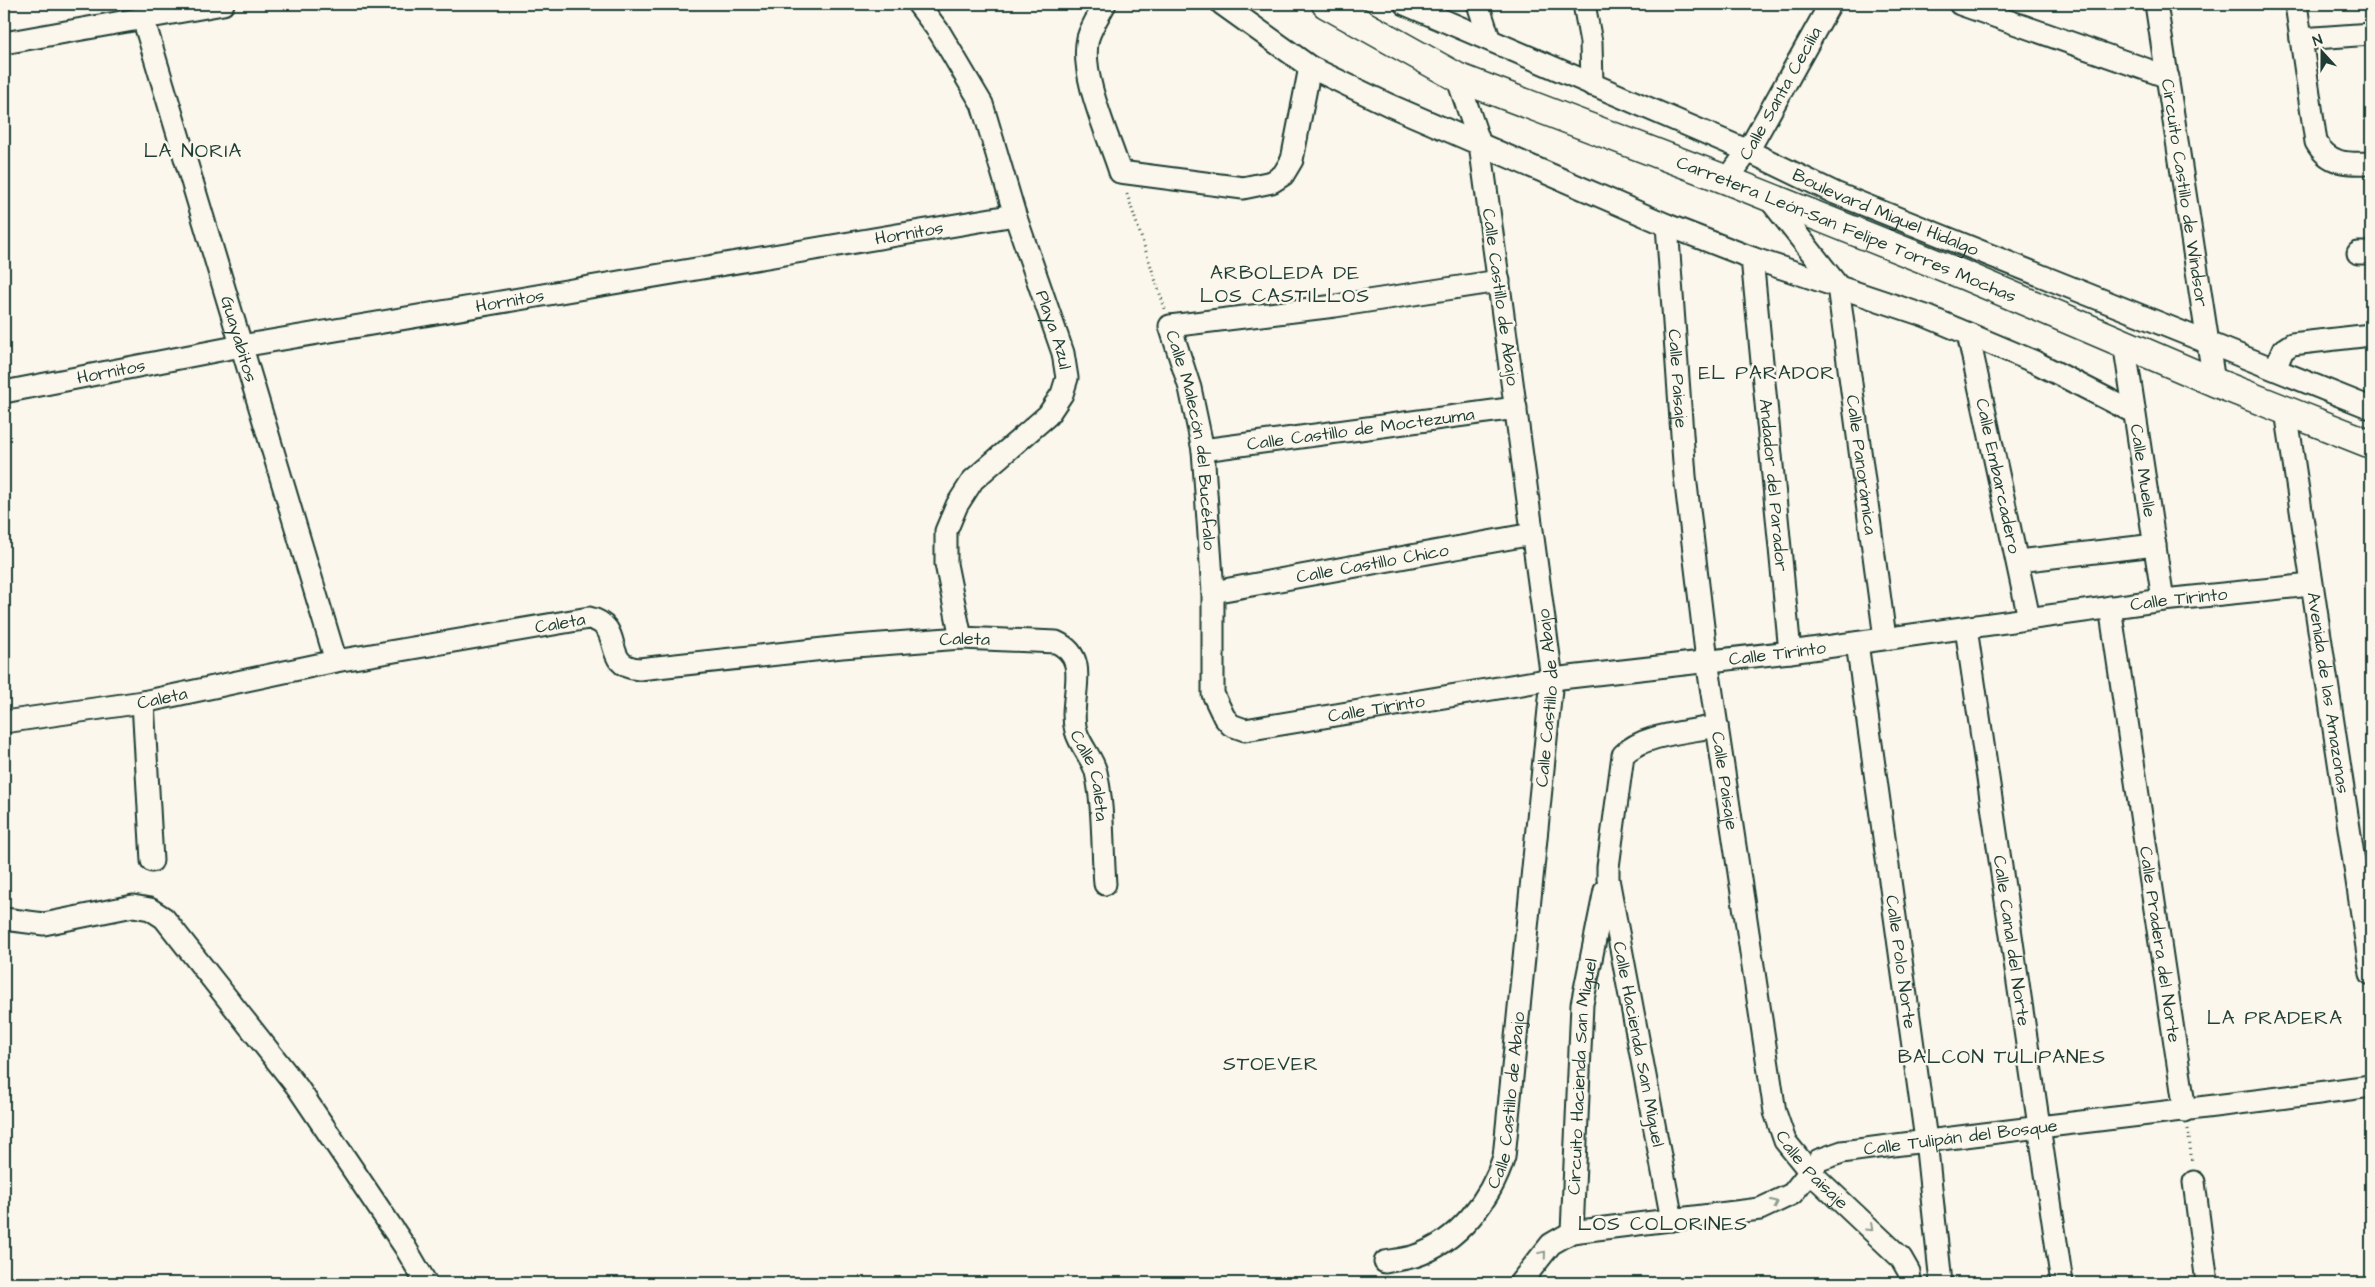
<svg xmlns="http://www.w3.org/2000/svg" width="2375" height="1287" viewBox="0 0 2375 1287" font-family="'Architects Daughter',sans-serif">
<rect width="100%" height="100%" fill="#fbf7ec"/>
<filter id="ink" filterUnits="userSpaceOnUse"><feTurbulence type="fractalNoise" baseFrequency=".02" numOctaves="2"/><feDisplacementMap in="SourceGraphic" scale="10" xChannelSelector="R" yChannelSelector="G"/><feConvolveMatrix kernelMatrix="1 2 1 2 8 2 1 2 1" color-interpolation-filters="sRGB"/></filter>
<g filter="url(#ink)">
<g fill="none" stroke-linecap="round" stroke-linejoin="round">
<g stroke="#1f3d34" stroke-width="25">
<g id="minor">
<path id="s1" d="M918,4l22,29 42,71 33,111 48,138 4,25 -5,16 -14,21 -75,65 -16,25 -11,26v33l15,74"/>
<path d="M1105,4c-6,11 -14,23 -17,34 -9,36 21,99 32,134l123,16 29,-6 11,-7 9,-15 18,-93"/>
<path d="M1222,4l88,63 79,38 278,120 85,33 174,58 109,46 98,50"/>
<path id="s2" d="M1405,4l343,147 87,42 536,215"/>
<path d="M1478,4l11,34"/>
<path d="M1584,4l7,38 1,43"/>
<path d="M1960,4l208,73"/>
<path id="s3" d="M2156,4l58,378"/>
<path d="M2296,4l20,138c13,23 32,22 55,21"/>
<path id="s4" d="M143,18l193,643"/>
<path d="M2301,39l70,-5"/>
<path d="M4,43l219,-39"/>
<path id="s5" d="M1727,180l21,-29 82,-147"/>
<path id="s6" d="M1767,196l71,90 47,352"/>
<path id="s7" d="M1667,225l18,251 22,184 68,452 10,29 25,31 91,86 8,14 1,11"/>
<path d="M2358,253h13"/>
<path id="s8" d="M1752,258l38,394"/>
<path id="s9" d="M1499,281l-164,25 -165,20 20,62 13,62 10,142v102l11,23 7,8 14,5 307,-51 238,-27 373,-52 148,-15"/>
<path id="s10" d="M1968,334l61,284"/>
<path id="s11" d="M2124,342l39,258"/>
<path d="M2275,369l8,-19 9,-6 79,-9"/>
<path id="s12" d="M4,392l237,-46 774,-131"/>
<path id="s13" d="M2286,411l85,563"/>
<path id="s14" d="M1203,450l313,-42"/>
<path d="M2018,561l137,-16"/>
<path id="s15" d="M1213,592l319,-58"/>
<path id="s16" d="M2110,607l75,504"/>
<path id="s17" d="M1966,628l96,655"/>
<path id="s18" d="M1857,643l69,497 15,143"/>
<path d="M143,702l9,159"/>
<path id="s19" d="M4,722l139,-20 193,-41 253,-43c37,8 11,48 50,51l203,-22 119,-9 95,4c38,17 11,57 20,89 4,15 16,26 20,41 8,36 6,75 9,112"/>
<path d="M4,919l40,5 89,-18 17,3 14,9 134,170 107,159 21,36"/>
<path d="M2194,1182l13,101"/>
<path d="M1672,1220l-64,-341v-12l15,-112c20,-21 66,-23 94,-29"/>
<path id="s20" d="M1572,1232l10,-228 23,-114"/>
<path id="s21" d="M1385,1262c10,-2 20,-3 30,-6 43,-14 76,-57 89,-99l48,-478 -72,-535 -23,-67"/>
<path id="s22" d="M1520,1283l31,-39 21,-12 188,-23 32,-15 27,-34 23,-8c176,-24 353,-42 529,-66"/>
</g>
</g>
<g stroke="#1f3d34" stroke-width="31">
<g id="secondary">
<path id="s23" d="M1326,4l131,73 270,103 239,96 248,106 157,62"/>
</g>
</g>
<g stroke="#1f3d34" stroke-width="3" stroke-dasharray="1 4" stroke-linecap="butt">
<path d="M1127,194l38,115"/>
<path d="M2188,1129l4,34"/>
</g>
<use href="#minor" stroke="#fbf7ec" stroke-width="21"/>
<use href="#secondary" stroke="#fbf7ec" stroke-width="28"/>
</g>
<defs><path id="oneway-chevron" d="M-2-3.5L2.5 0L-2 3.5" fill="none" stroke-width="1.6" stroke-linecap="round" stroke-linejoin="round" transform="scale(1.25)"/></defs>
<g stroke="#8d9a90">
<use href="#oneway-chevron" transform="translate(1775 1203) rotate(-25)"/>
<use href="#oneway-chevron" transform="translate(1870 1228) rotate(43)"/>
<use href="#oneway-chevron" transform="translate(1543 1254) rotate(-50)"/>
</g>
</g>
<g text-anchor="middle" stroke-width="5" stroke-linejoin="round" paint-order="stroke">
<g font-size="18" fill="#1f3d34" stroke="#fbf7ec">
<text dy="6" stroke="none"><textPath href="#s5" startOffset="102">Calle Santa Cecilia</textPath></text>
<text dy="6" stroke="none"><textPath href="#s3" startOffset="191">Circuito Castillo de Windsor</textPath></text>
<text dy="6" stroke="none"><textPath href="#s2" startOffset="524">Boulevard Miguel Hidalgo</textPath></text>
<text dy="6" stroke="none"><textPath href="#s23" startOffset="568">Carretera León-San Felipe Torres Mochas</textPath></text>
<text dy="6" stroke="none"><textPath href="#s12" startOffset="919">Hornitos</textPath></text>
<text transform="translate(1501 297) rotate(82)" y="6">Calle Castillo de Abajo</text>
<text dy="6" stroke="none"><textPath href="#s12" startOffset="514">Hornitos</textPath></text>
<text dy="6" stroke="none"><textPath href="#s1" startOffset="356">Playa Azul</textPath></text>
<text dy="6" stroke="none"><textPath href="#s4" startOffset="335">Guayabitos</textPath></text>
<text dy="6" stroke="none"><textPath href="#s12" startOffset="109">Hornitos</textPath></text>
<text dy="6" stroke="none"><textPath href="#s7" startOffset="154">Calle Paisaje</textPath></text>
<text dy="6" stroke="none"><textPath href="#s14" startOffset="159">Calle Castillo de Moctezuma</textPath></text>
<text dy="6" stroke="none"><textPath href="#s9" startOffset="449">Calle Malecón del Bucéfalo</textPath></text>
<text dy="6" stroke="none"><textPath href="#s6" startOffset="295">Calle Panorámica</textPath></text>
<text dy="6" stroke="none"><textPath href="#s11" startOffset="130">Calle Muelle</textPath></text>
<text dy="6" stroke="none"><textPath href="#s10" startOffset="145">Calle Embarcadero</textPath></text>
<text dy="6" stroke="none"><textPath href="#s8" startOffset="228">Andador del Parador</textPath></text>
<text dy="6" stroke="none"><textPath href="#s15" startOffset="162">Calle Castillo Chico</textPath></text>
<text dy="6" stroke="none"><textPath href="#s9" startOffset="1699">Calle Tirinto</textPath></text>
<text dy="6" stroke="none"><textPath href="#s19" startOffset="565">Caleta</textPath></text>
<text dy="6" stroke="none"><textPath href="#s19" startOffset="999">Caleta</textPath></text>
<text dy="6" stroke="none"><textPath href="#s9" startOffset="1294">Calle Tirinto</textPath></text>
<text dy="6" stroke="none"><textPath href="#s13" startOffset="285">Avenida de las Amazonas</textPath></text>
<text dy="6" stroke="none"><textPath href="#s19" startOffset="160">Caleta</textPath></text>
<text dy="6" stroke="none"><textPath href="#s21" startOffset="630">Calle Castillo de Abajo</textPath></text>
<text dy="6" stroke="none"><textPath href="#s9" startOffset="889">Calle Tirinto</textPath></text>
<text dy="6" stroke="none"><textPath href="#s19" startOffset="1236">Calle Caleta</textPath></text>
<text dy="6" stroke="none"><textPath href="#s7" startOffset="559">Calle Paisaje</textPath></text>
<text dy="6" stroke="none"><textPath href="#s17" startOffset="316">Calle Canal del Norte</textPath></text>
<text dy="6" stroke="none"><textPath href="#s16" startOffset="341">Calle Pradera del Norte</textPath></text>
<text dy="6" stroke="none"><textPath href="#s18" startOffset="322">Calle Polo Norte</textPath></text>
<text transform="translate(1639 1044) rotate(79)" y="6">Calle Hacienda San Miguel</text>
<text dy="6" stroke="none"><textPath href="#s20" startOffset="156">Circuito Hacienda San Miguel</textPath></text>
<text dy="6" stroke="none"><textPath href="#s21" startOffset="225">Calle Castillo de Abajo</textPath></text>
<text dy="6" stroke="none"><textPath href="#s22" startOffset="486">Calle Tulipán del Bosque</textPath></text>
<text dy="6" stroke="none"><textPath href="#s7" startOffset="964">Calle Paisaje</textPath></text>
</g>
<g font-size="20" letter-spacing="1" fill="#1f3d34" stroke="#fbf7ec">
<text x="193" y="157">LA NORIA</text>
<text x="1285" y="279">ARBOLEDA DE<tspan x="1285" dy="23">LOS CASTILLOS</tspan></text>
<text x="1767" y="379">EL PARADOR</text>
<text x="2275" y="1024">LA PRADERA</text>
<text x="2002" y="1063">BALCON TULIPANES</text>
<text x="1271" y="1070">STOEVER</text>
<text x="1663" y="1230">LOS COLORINES</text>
</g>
</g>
<rect width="2375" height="1287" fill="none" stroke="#fbf7ec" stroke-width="20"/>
<rect x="10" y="10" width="2355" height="1267" fill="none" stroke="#1f3d34" stroke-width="2" filter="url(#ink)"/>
<g transform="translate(2322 52) rotate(339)" stroke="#fbf7ec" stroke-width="4" paint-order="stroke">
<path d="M0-4L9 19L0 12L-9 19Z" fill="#1f3d34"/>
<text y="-8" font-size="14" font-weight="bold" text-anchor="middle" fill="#1f3d34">N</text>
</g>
</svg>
